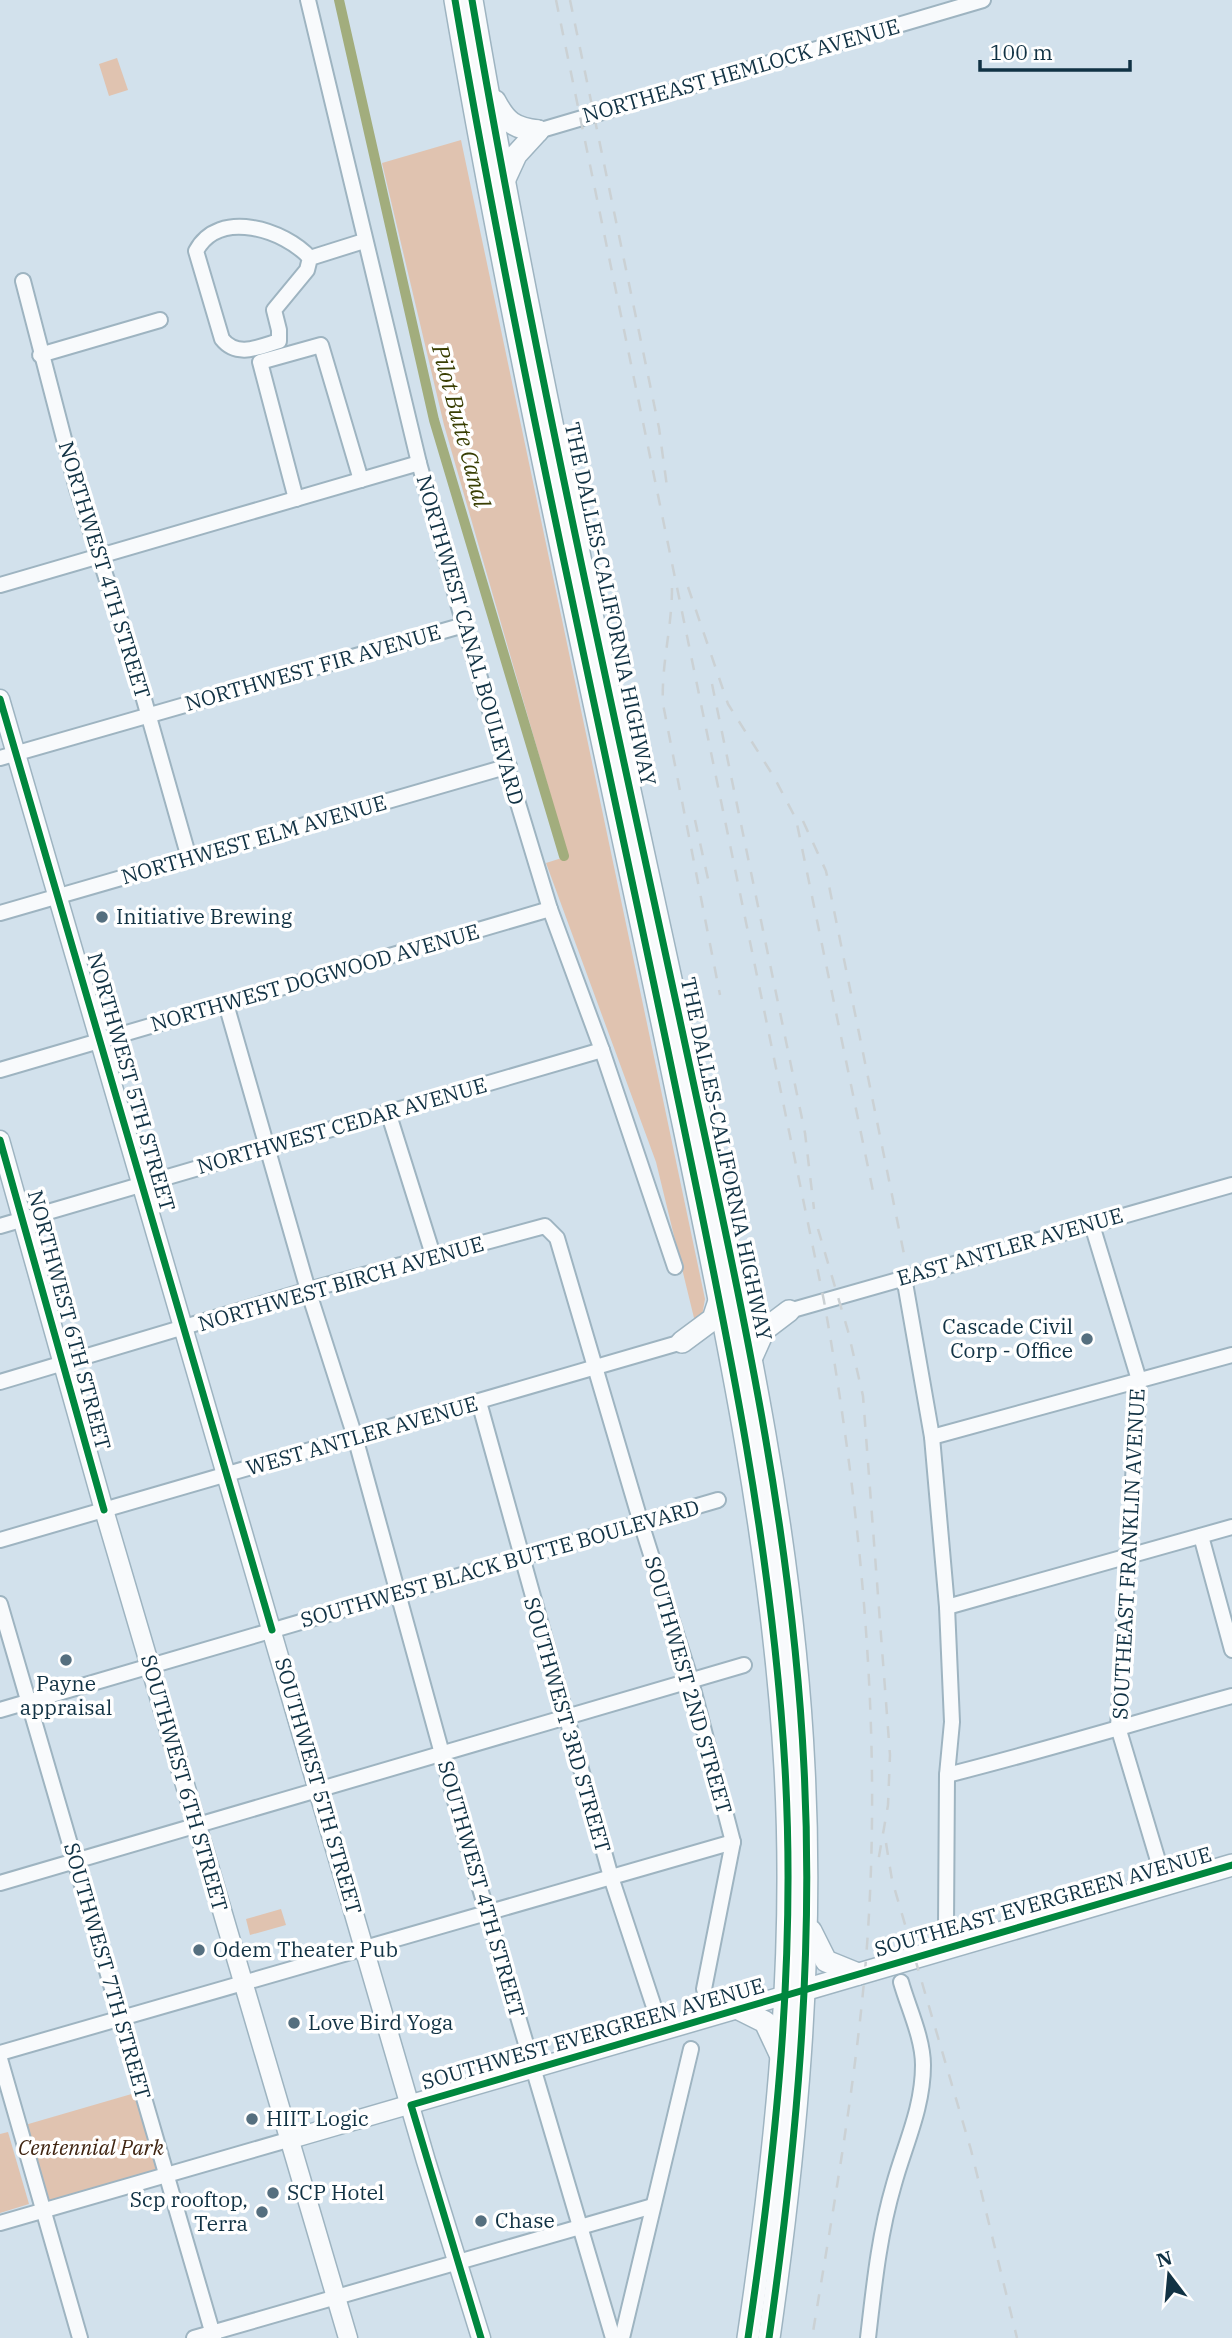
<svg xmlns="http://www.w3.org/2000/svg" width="1232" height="2338" viewBox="0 0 1232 2338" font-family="'IBM Plex Serif',serif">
<rect width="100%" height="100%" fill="#d2e1ec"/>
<g fill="#e0c3b0">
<path d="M117,58l11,32 -19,6 -10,-32z"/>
<path d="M461,140l244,1159 -3,17 -7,6 -39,-160 -110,-299 22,-7 -124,-431 -62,-262z"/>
<path d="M281,1909l5,16 -36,10 -4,-16z"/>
<path d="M135,2093l23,77 -110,33 -23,-78z"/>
<path d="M8,2132l21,72 -29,9v-79z"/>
</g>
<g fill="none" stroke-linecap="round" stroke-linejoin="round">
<path stroke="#a2ad7d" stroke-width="10" d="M339,0l95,420 130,436"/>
<g stroke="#9eb4c1" stroke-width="18">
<g id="minor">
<path d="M308,0l111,463 45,162 86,284 52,141 73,217"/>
<path d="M538,131l445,-131"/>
<path d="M310,258l-3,12 -33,40 5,20v11c-20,6 -42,17 -57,-2l-26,-88c23,-43 89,-21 114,7l54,-17"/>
<path d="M23,281l54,208 53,161 59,208"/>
<path d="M40,355l120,-35"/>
<path d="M296,499l-36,-137 61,-17 40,135"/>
<path d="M0,585l419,-122"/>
<path d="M0,758l464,-133"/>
<path d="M0,913l509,-147"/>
<path d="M226,1004l82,286 47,147 111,404 147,497"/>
<path d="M0,1070l550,-161"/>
<path d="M389,1115l44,140"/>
<path d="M1092,1225l47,155 -21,347 47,157"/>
<path d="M0,1226l602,-176"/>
<path d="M904,1277l28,160 15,170 5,115 -5,53 -1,151"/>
<path d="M789,1311l443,-126"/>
<path d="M0,1382l308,-92 237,-64 12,12 84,285 50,158 42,161 -29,147"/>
<path d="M479,1402l132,475 42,127"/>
<path d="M932,1437l300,-82"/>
<path d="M1201,1536l31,114"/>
<path d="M0,1540l682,-198"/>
<path d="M0,1604l214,734"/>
<path d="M947,1607l285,-80"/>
<path d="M0,1710l718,-210"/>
<path d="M947,1775c96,-24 190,-53 285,-79"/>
<path d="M0,1883l744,-218"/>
<path d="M0,2053l733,-211"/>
<path d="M0,2059l80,279"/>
<path d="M0,2223l291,-84"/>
<path d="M194,2338l459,-132"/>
<path d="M622,2338l69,-289"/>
<path d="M868,2338c6,-52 11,-103 26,-154 11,-40 29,-76 29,-119 0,-27 -15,-58 -22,-83"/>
</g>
</g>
<g stroke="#9eb4c1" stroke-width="21">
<g id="major">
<path d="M0,699l426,1462 55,177"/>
<path d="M0,1140l104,370 244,828"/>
<path d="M291,2139l495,-144"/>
</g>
</g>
<g stroke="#9eb4c1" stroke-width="24">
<g id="highway">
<path d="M455,0c60,352 140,702 213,1051 49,237 103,475 117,717 11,192 -9,381 -37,570"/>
<path d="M472,0c58,341 134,679 207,1016 53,248 113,498 125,752 10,191 -8,381 -35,570"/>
<path d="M495,101c11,21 19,27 43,30"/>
<path d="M504,181l12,-26 22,-24"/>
<path d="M682,1342l31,-23 6,-18"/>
<path d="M751,1359l13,-29 25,-19"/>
<path d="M811,1931l15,30 32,13"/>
<path d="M794,1993l438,-128"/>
<path d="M739,2009l26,13 15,32"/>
</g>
</g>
<use href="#minor" stroke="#f8fafc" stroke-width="14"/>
<use href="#major" stroke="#f8fafc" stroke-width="18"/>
<use href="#highway" stroke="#f8fafc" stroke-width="21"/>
<g stroke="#cbd1d4" stroke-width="2.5" stroke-dasharray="12 12" stroke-linecap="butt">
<path d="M556,0l268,1301c39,219 60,447 41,670 -11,123 -33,245 -53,367"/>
<path d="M570,0l89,428 9,66"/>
<path d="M688,587l40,117 46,73 22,42 79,382"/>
<path d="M672,588c0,40 -11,77 -9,116l57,291"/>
<path d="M712,684l93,449 9,76"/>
<path d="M695,820l13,59"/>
<path d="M803,821l23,50 78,383"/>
<path d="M818,1229l30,102 15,65 27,359 -2,50 -11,63"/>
<path d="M886,1843l6,37 79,270 46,188"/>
</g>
<g stroke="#fff" stroke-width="11">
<g id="cycleway">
<path d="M455,0c60,352 140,702 213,1051 49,237 103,475 117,717 11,192 -9,381 -37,570"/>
<path d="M472,0c58,341 134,679 207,1016 53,248 113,498 125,752 10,191 -8,381 -35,570"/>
<path d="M0,699l272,931"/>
<path d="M0,1140l104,370"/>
<path d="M481,2338l-70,-233 821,-240"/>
</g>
</g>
<use href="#cycleway" stroke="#00873e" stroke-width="7"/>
</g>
<g fill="#556f7f" stroke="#fff" stroke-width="2.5">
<circle cx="102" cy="917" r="7"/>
<circle cx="1087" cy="1339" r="7"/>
<circle cx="66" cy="1660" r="7"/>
<circle cx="199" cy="1950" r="7"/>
<circle cx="294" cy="2023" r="7"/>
<circle cx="252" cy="2119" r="7"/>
<circle cx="273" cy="2193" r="7"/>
<circle cx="262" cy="2212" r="7"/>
<circle cx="481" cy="2221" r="7"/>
</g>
<g text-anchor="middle" stroke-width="7" stroke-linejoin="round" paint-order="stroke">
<g font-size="21" fill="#113244" stroke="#fff">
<text transform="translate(741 71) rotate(-16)" y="7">NORTHEAST HEMLOCK AVENUE</text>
<text transform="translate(104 570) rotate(73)" y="7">NORTHWEST 4TH STREET</text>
<text transform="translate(610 604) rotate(78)" y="7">THE DALLES-CALIFORNIA HIGHWAY</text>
<text transform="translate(470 640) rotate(74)" y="7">NORTHWEST CANAL BOULEVARD</text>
<text transform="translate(313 668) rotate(-16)" y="7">NORTHWEST FIR AVENUE</text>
<text transform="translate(254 840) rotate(-16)" y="7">NORTHWEST ELM AVENUE</text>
<text transform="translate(315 978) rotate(-16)" y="7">NORTHWEST DOGWOOD AVENUE</text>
<text transform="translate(131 1082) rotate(74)" y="7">NORTHWEST 5TH STREET</text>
<text transform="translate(342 1126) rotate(-16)" y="7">NORTHWEST CEDAR AVENUE</text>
<text transform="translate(726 1159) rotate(78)" y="7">THE DALLES-CALIFORNIA HIGHWAY</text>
<text transform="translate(1010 1247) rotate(-16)" y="7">EAST ANTLER AVENUE</text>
<text transform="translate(341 1284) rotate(-16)" y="7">NORTHWEST BIRCH AVENUE</text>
<text transform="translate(69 1320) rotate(75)" y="7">NORTHWEST 6TH STREET</text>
<text transform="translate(362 1436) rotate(-16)" y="7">WEST ANTLER AVENUE</text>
<text transform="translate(1129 1554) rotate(-87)" y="7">SOUTHEAST FRANKLIN AVENUE</text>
<text transform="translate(500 1564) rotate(-16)" y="7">SOUTHWEST BLACK BUTTE BOULEVARD</text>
<text transform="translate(688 1685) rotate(74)" y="7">SOUTHWEST 2ND STREET</text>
<text transform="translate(567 1725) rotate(74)" y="7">SOUTHWEST 3RD STREET</text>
<text transform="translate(184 1783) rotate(74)" y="7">SOUTHWEST 6TH STREET</text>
<text transform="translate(318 1786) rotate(74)" y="7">SOUTHWEST 5TH STREET</text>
<text transform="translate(481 1889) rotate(74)" y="7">SOUTHWEST 4TH STREET</text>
<text transform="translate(1043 1902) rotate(-16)" y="7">SOUTHEAST EVERGREEN AVENUE</text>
<text transform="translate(107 1971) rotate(74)" y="7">SOUTHWEST 7TH STREET</text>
<text transform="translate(593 2034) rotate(-16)" y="7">SOUTHWEST EVERGREEN AVENUE</text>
</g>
<g font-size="21" fill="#113244" stroke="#fff" text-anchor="start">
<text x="116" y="924">Initiative Brewing</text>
<text x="1073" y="1334" text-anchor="end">Cascade Civil<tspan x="1073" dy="24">Corp - Office</tspan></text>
<text x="66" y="1691" text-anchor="middle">Payne<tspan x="66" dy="24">appraisal</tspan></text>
<text x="213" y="1957">Odem Theater Pub</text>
<text x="308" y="2030">Love Bird Yoga</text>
<text x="266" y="2126">HIIT Logic</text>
<text x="287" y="2200">SCP Hotel</text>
<text x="248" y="2207" text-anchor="end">Scp rooftop,<tspan x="248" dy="24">Terra</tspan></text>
<text x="495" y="2228">Chase</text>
</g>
<g font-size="21" font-style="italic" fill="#3f2411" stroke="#fff">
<text x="91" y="2155">Centennial Park</text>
</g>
<g font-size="23" font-style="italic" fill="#383e02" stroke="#fff">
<text transform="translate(461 426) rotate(75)" y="8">Pilot Butte Canal</text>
</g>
</g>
<g transform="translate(1169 2275) rotate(344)" stroke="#ffffff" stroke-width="5" paint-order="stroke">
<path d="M0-5L12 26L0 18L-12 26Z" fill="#113244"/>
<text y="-10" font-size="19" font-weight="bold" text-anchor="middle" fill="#113244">N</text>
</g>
<path d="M980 60v10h150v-10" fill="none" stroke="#113244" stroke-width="3.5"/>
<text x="990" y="60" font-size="21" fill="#113244" stroke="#ffffff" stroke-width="5" paint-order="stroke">100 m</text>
</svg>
